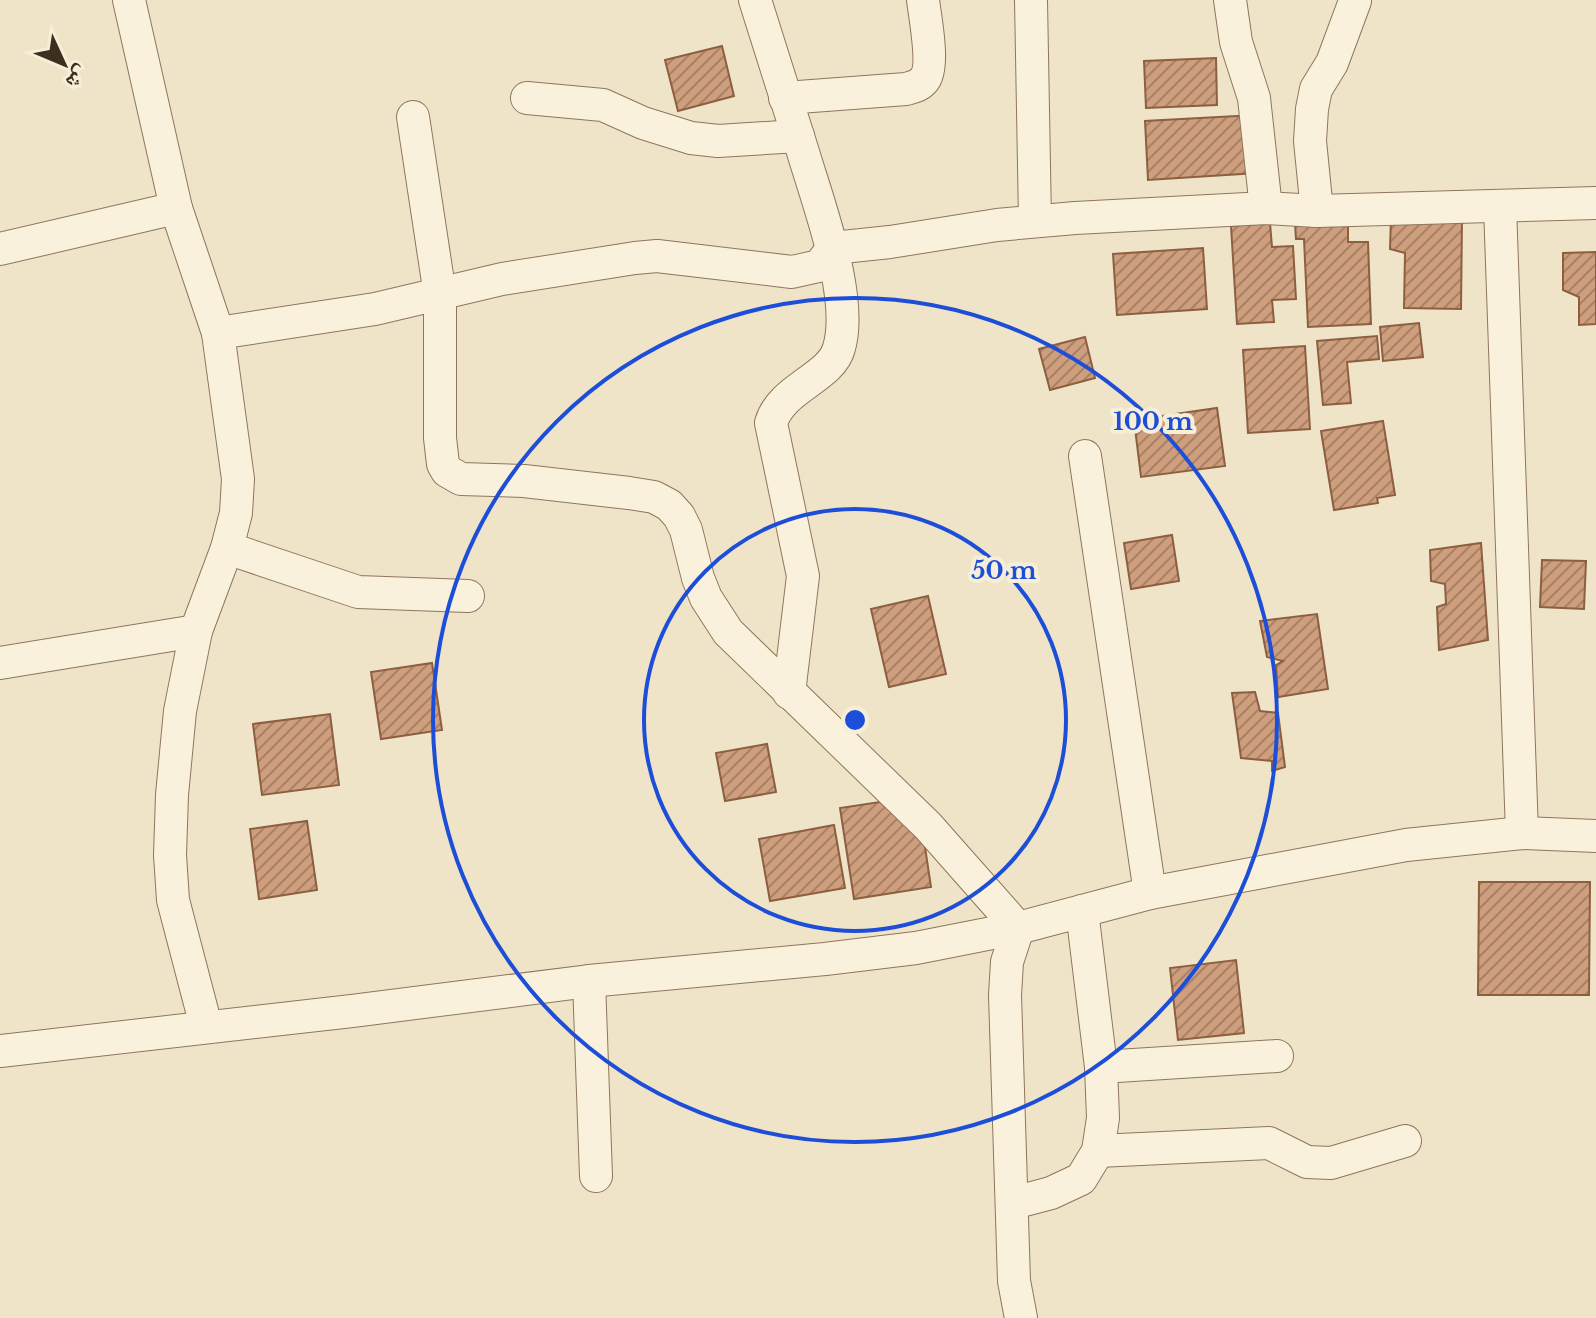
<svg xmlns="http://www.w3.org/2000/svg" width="1596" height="1318" font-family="'Libre Baskerville','Noto Naskh Arabic',serif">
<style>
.building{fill:url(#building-hatch);stroke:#8d5f41;stroke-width:2}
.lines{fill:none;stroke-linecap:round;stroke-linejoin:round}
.minor-casing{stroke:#8d765c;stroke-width:34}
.minor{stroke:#faf1dc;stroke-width:32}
.ring{fill:none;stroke:#1d4ed8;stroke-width:4}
.centre{fill:#1d4ed8;stroke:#f7eed8;stroke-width:4}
.ring-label{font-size:24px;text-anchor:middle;font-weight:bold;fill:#1d4ed8;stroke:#f7eed8;stroke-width:8;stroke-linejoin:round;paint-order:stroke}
</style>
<defs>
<pattern id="building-hatch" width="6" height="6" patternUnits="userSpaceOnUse" patternTransform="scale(2)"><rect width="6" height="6" fill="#cf9f7d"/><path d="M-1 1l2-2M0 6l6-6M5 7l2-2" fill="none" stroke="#a98266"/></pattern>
</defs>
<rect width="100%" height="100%" fill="#f0e4c8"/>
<!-- building -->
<g class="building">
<path d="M722,46l12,50 -56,15 -13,-51z"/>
<path d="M1216,58l1,47 -71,3 -2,-47z"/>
<path d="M1255,115l2,58 -109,7 -3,-59z"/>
<path d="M1391,217l71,1 -1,91 -57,-1 1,-55 -15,-4z"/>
<path d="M1348,222v20h20l3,82 -63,3 -4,-88h-8l-1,-15z"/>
<path d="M1270,223l2,24 21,-1 3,53 -24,1 2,22 -37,2 -6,-98z"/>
<path d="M1203,248l4,61 -90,6 -4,-61z"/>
<path d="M1596,252v72l-17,1v-28l-16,-7v-37z"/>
<path d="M1419,323l4,34 -40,4 -3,-34z"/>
<path d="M1377,336l2,23 -32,3 4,41 -28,2 -6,-64z"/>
<path d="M1085,337l10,41 -45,12 -11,-41z"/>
<path d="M1305,346l5,83 -62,4 -5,-83z"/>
<path d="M1217,408l8,58 -84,11 -7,-57z"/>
<path d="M1383,421l12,74 -18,3 1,5 -44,7 -13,-79z"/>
<path d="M1172,535l7,46 -48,8 -7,-46z"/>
<path d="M1481,543l7,97 -49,10 -2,-43 9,-3 -1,-20 -14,-3 -1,-31z"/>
<path d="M1542,560l44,1 -2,48 -44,-2z"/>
<path d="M928,596l18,78 -57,13 -18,-78z"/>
<path d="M1317,614l11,75 -50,8 -2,-32 7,-4 -16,-4 -7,-36z"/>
<path d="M432,663l10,67 -61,9 -10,-67z"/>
<path d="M1255,692l5,19 18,2 7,54 -13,4v-10l-31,-3 -9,-65z"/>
<path d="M330,714l9,71 -77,10 -9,-71z"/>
<path d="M767,744l9,48 -51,9 -9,-48z"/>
<path d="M893,800l29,27 9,60 -77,12 -14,-91z"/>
<path d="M307,821l10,69 -58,9 -9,-70z"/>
<path d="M834,825l11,63 -75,13 -11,-62z"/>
<path d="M1479,882h111l-1,113h-111z"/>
<path d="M1236,960l8,73 -66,7 -8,-72z"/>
</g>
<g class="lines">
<!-- minor casing -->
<g class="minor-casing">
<g id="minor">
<path d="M129,0l47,208 42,125 20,146 -2,34 -9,35 -31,83 -16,80 -8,84 -2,60 3,45 33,126"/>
<path d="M755,0c16,51 32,101 48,152 15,51 51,145 36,196 -8,30 -58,40 -68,75l32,153 -14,117"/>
<path d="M1031,0l4,221"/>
<path d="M1230,0l6,42 18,56 12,110"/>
<path d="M527,98l76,7 40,18 48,15 27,3 80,-5"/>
<path d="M785,98l121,-9c7,-2 13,-3 18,-9 11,-13 1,-63 -1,-80"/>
<path d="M413,117l27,178v143l3,26 4,7 14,8 63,2 105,12 25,4 15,8 10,11 7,14 12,48 8,20 22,34 200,194 90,102"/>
<path d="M1500,206l22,627"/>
<path d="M1317,211l-7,-70 2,-32 4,-20 16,-26 23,-62"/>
<path d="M0,249l176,-41"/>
<path d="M218,333l157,-24 127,-30 133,-21 22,-2 135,16 27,-6 14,-18 57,-6 107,-17 78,-7 191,-10 51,3 279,-8"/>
<path d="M1085,456l65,437"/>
<path d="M227,548l131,44 110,4"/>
<path d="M0,663l196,-32"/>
<path d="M1018,928l-11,34 -2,33 9,286 7,37"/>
<path d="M589,981l7,195"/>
<path d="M0,1051l352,-40 237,-30 236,-22 91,-11 102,-20 132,-35 256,-48 116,-12 74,3"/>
<path d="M1101,1067l176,-11"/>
<path d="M1098,1151l171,-8 38,19 24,1 74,-22"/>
<path d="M1013,1203l38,-10 30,-14 17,-28 5,-33 -2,-51 -19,-156"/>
</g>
</g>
<!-- minor -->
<use href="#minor" class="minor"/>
</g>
<!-- distance rings -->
<g class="ring">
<circle cx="855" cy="720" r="211"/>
<circle cx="855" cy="720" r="422"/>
</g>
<circle cx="855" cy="720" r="12" class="centre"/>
<g class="ring-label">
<text x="1153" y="430">100 m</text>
<text x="1004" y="579">50 m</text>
</g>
<!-- north arrow -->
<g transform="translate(64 64) rotate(134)" stroke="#f7eed8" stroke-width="6" paint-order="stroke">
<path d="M0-6L14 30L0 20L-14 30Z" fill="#3d2e20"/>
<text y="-12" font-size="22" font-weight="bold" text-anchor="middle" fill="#3d2e20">ش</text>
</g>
</svg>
